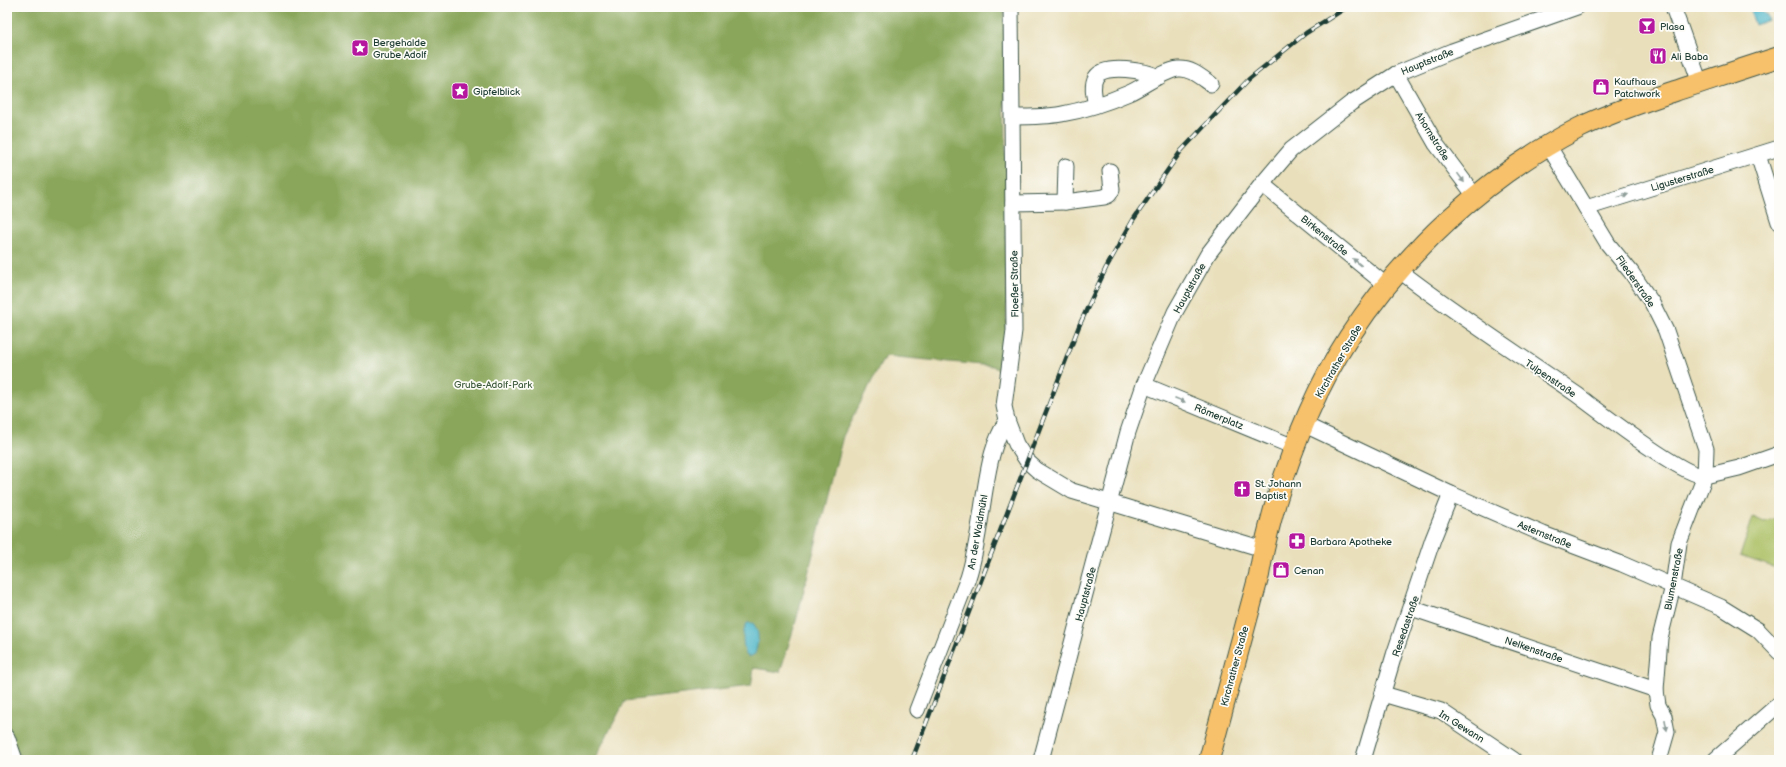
<svg xmlns="http://www.w3.org/2000/svg" width="1786" height="767" font-family="'Balsamiq Sans',sans-serif">
<style>
.green{fill:#acc065;stroke:#667e4c}
.forest{fill:#89a65a;stroke:#547247}
.water{fill:#49b4c6;stroke:#34787d}
.lines{fill:none;stroke-linecap:round;stroke-linejoin:round}
.minor-casing{stroke:#3d5548;stroke-width:17}
.major-casing{stroke:#3d5548;stroke-width:22}
.minor{stroke:#fff;stroke-width:15}
.major{stroke:#f7c06b;stroke-width:20}
.rail-casing{stroke:#1f3d34;stroke-width:4.5}
.rail{stroke:#fdfcf7;stroke-width:3;stroke-dasharray:9;stroke-linecap:butt}
.oneway{fill:#8f9e9a}
.labels{text-anchor:middle;stroke-width:3.5;stroke-linejoin:round;paint-order:stroke}
.poi-label{font-size:10px;fill:#1f3d34;stroke:#fdfcf7;text-anchor:start}
.street-label{font-size:10px;fill:#1f3d34;stroke:#fdfcf7}
.park-label{font-size:10px;fill:#425e40;stroke:#fdfcf7}
</style>
<rect width="100%" height="100%" fill="#fdfcf7"/>
<filter id="ink" filterUnits="userSpaceOnUse"><feTurbulence type="fractalNoise" baseFrequency=".025" numOctaves="2"/><feDisplacementMap in="SourceGraphic" scale="8" xChannelSelector="R" yChannelSelector="G"/><feConvolveMatrix kernelMatrix="1 2 1 2 8 2 1 2 1" color-interpolation-filters="sRGB"/></filter>
<filter id="wash" filterUnits="userSpaceOnUse"><feTurbulence type="fractalNoise" baseFrequency=".012" numOctaves="4" result="noise"/><feDisplacementMap in="SourceGraphic" scale="16" xChannelSelector="R" yChannelSelector="G"/><feGaussianBlur stdDeviation="0.9" result="paint"/><feColorMatrix in="noise" values="0 0 0 0 0 0 0 0 0 0 0 0 0 0 0 0 0 1.4 0 .05"/><feComposite in="paint" operator="in"/></filter>
<g filter="url(#wash)">
<rect width="100%" height="100%" fill="#e9dfbb"/>
<!-- green -->
<path class="green" d="M1753,517l11,5 15,-5v52l-39,-13z"/>
<!-- forest -->
<path class="forest" d="M7,7h997c2,83 2,166 2,249 0,32 4,86 -8,114l-5,-4 -108,-10 -42,80 -47,185 -16,51 -26,-4 -3,18 -126,15 -31,59h-574l-13,-32z"/>
<!-- water -->
<g class="water">
<path d="M1756,9c6,2 10,4 13,11l-14,5 -5,-15z"/>
<path d="M747,623h6c8,10 5,20 2,31l-6,3 -3,-2c-3,-10 -5,-21 1,-32z"/>
</g>
</g>
<g filter="url(#ink)">
<g class="lines">
<!-- minor casing -->
<g class="minor-casing">
<g id="minor">
<path d="M1011,7l3,324 -10,75 3,14 9,24 11,17 10,9 35,21 191,58"/>
<path d="M1673,7l27,76"/>
<path d="M1396,74l40,70 39,52"/>
<path d="M1096,105c-2,-9 -5,-20 0,-28 9,-14 50,-6 63,0"/>
<path d="M1013,117c16,0 33,0 49,-3 23,-4 46,-12 67,-21 14,-6 35,-23 50,-24 12,-1 22,8 32,15"/>
<path d="M1758,155l21,67"/>
<path d="M1262,184l125,102"/>
<path d="M1065,202l1,-36"/>
<path d="M1013,203l52,-1 39,-5 5,-2 3,-5 -2,-19"/>
<path d="M1586,208l193,-60"/>
<path d="M1400,271c57,44 117,82 176,123 22,16 107,83 129,82l1,-27 -40,-118 -14,-28 -21,-31 -23,-28 -60,-99"/>
<path d="M1144,385l150,62"/>
<path d="M1303,424l148,70 92,40 79,30 99,43 37,23 21,22"/>
<path d="M1411,608l245,82"/>
<path d="M1383,694l58,17 73,49"/>
<path d="M917,710l51,-132c9,-28 12,-58 17,-88 4,-25 8,-48 22,-70"/>
<path d="M7,737l8,23"/>
<path d="M1041,760l87,-328 16,-47 31,-73 33,-58 54,-70 29,-34 60,-47 45,-29 56,-23 125,-44"/>
<path d="M1363,760l31,-105 39,-116 18,-45"/>
<path d="M1659,760l8,-28 -3,-16 -6,-11 -2,-15 4,-52 13,-52 6,-43 26,-67 34,-8 40,-14"/>
<path d="M1715,760l64,-56"/>
</g>
</g>
<!-- major casing -->
<g class="major-casing">
<path id="major" d="M1209,760l50,-185c4,-25 10,-48 17,-73 17,-57 40,-114 73,-165 57,-87 137,-161 230,-209 30,-15 64,-26 96,-37 34,-11 69,-23 104,-34"/>
</g>
<!-- minor -->
<use href="#minor" class="minor"/>
<!-- major -->
<use href="#major" class="major"/>
<!-- rail casing -->
<g class="rail-casing">
<path id="rail" d="M912,760l167,-434 27,-58 27,-48 48,-69 68,-72 57,-46 41,-26"/>
</g>
<!-- rail -->
<use href="#rail" class="rail"/>
</g>
<!-- one-way arrows -->
<defs><path id="oneway-solid" d="M-6-.8H1V-3.2L6.5 0L1 3.2V.8H-6Z"/></defs>
<g class="oneway">
<use href="#oneway-solid" transform="translate(1461 178) rotate(54)"/>
<use href="#oneway-solid" transform="translate(1623 196) rotate(-17)"/>
<use href="#oneway-solid" transform="translate(1357 262) rotate(-141)"/>
<use href="#oneway-solid" transform="translate(1180 400) rotate(22)"/>
<use href="#oneway-solid" transform="translate(1666 725) rotate(79)"/>
</g>
</g>
<!-- icons -->
<defs>
<g id="bar-square" transform="scale(0.9)"><rect x="-9" y="-9" width="18" height="18" rx="4" fill="#b5179e" stroke="#fdfcf7"/><path d="M-6-5H6L.8 .8V4.5H3.5V6h-7V4.5H-.8V.8Z" fill="#fff"/></g>
<g id="sight-square" transform="scale(0.9)"><rect x="-9" y="-9" width="18" height="18" rx="4" fill="#b5179e" stroke="#fdfcf7"/><path d="M0-6L1.8-2.2L6-1.7L2.9 1.2L3.7 5.4L0 3.3L-3.7 5.4L-2.9 1.2L-6-1.7L-1.8-2.2Z" fill="#fff"/></g>
<g id="restaurant-square" transform="scale(0.9)"><rect x="-9" y="-9" width="18" height="18" rx="4" fill="#b5179e" stroke="#fdfcf7"/><path d="M-5-6h1v4h1v-4h1v4h1v-4h1v5L-1.5 .5V6h-2V.5L-5-1ZM5-6V6H3V1.5H1.5Q1.5-4 5-6Z" fill="#fff"/></g>
<g id="shop-square" transform="scale(0.9)"><rect x="-9" y="-9" width="18" height="18" rx="4" fill="#b5179e" stroke="#fdfcf7"/><path d="M-5-2.5h2.3a2.7 3.5 0 0 1 5.4 0H5L5.5 6h-11ZM-1.5-2.5h3a1.5 2.3 0 0 0-3 0Z" fill="#fff"/></g>
<g id="church-square" transform="scale(0.9)"><rect x="-9" y="-9" width="18" height="18" rx="4" fill="#b5179e" stroke="#fdfcf7"/><path d="M-1.2-6h2.4v3.5h3.3v2.4h-3.3V6h-2.4V-.1h-3.3v-2.4h3.3Z" fill="#fff"/></g>
<g id="pharmacy-square" transform="scale(0.9)"><rect x="-9" y="-9" width="18" height="18" rx="4" fill="#b5179e" stroke="#fdfcf7"/><path d="M-2-6h4v4h4v4h-4v4h-4v-4h-4v-4h4Z" fill="#fff"/></g>
</defs>
<g fill-rule="evenodd">
<use href="#bar-square" x="1647" y="26"/>
<use href="#sight-square" x="360" y="48"/>
<use href="#restaurant-square" x="1658" y="56"/>
<use href="#shop-square" x="1601" y="87"/>
<use href="#sight-square" x="460" y="91"/>
<use href="#church-square" x="1242" y="489"/>
<use href="#pharmacy-square" x="1297" y="541"/>
<use href="#shop-square" x="1281" y="570"/>
</g>
<g class="labels">
<!-- poi labels -->
<g class="poi-label">
<text x="1660" y="30">Plasa</text>
<text x="373" y="46">Bergehalde<tspan x="373" dy="12">Grube Adolf</tspan></text>
<text x="1671" y="60">Ali Baba</text>
<text x="1614" y="85">Kaufhaus<tspan x="1614" dy="12">Patchwork</tspan></text>
<text x="473" y="95">Gipfelblick</text>
<text x="1255" y="487">St. Johann<tspan x="1255" dy="12">Baptist</tspan></text>
<text x="1310" y="545">Barbara Apotheke</text>
<text x="1294" y="574">Cenan</text>
</g>
<!-- street labels -->
<g class="street-label">
<text transform="translate(1427 61) rotate(-22)" y="4">Hauptstraße</text>
<text transform="translate(1433 136) rotate(58)" y="4">Ahornstraße</text>
<text transform="translate(1682 178) rotate(-17)" y="4">Ligusterstraße</text>
<text transform="translate(1325 235) rotate(39)" y="4">Birkenstraße</text>
<text transform="translate(1636 281) rotate(55)" y="4">Fliederstraße</text>
<text transform="translate(1014 284) rotate(-91)" y="4">Floeßer Straße</text>
<text transform="translate(1189 288) rotate(-61)" y="4">Hauptstraße</text>
<text transform="translate(1338 361) rotate(-60)" y="4">Kirchrather Straße</text>
<text transform="translate(1551 378) rotate(34)" y="4">Tulpenstraße</text>
<text transform="translate(1219 416) rotate(22)" y="4">Römerplatz</text>
<text transform="translate(977 532) rotate(-80)" y="4">An der Waidmühl</text>
<text transform="translate(1545 534) rotate(22)" y="4">Asternstraße</text>
<text transform="translate(1673 579) rotate(-79)" y="4">Blumenstraße</text>
<text transform="translate(1085 594) rotate(-75)" y="4">Hauptstraße</text>
<text transform="translate(1405 626) rotate(-71)" y="4">Resedastraße</text>
<text transform="translate(1534 649) rotate(19)" y="4">Nelkenstraße</text>
<text transform="translate(1234 666) rotate(-75)" y="4">Kirchrather Straße</text>
<text transform="translate(1462 726) rotate(32)" y="4">Im Gewann</text>
</g>
<!-- park labels -->
<g class="park-label">
<text x="493" y="388">Grube-Adolf-Park</text>
</g>
</g>
<!-- margin -->
<rect width="1786" height="767" fill="none" stroke="#fdfcf7" stroke-width="24"/>
</svg>
